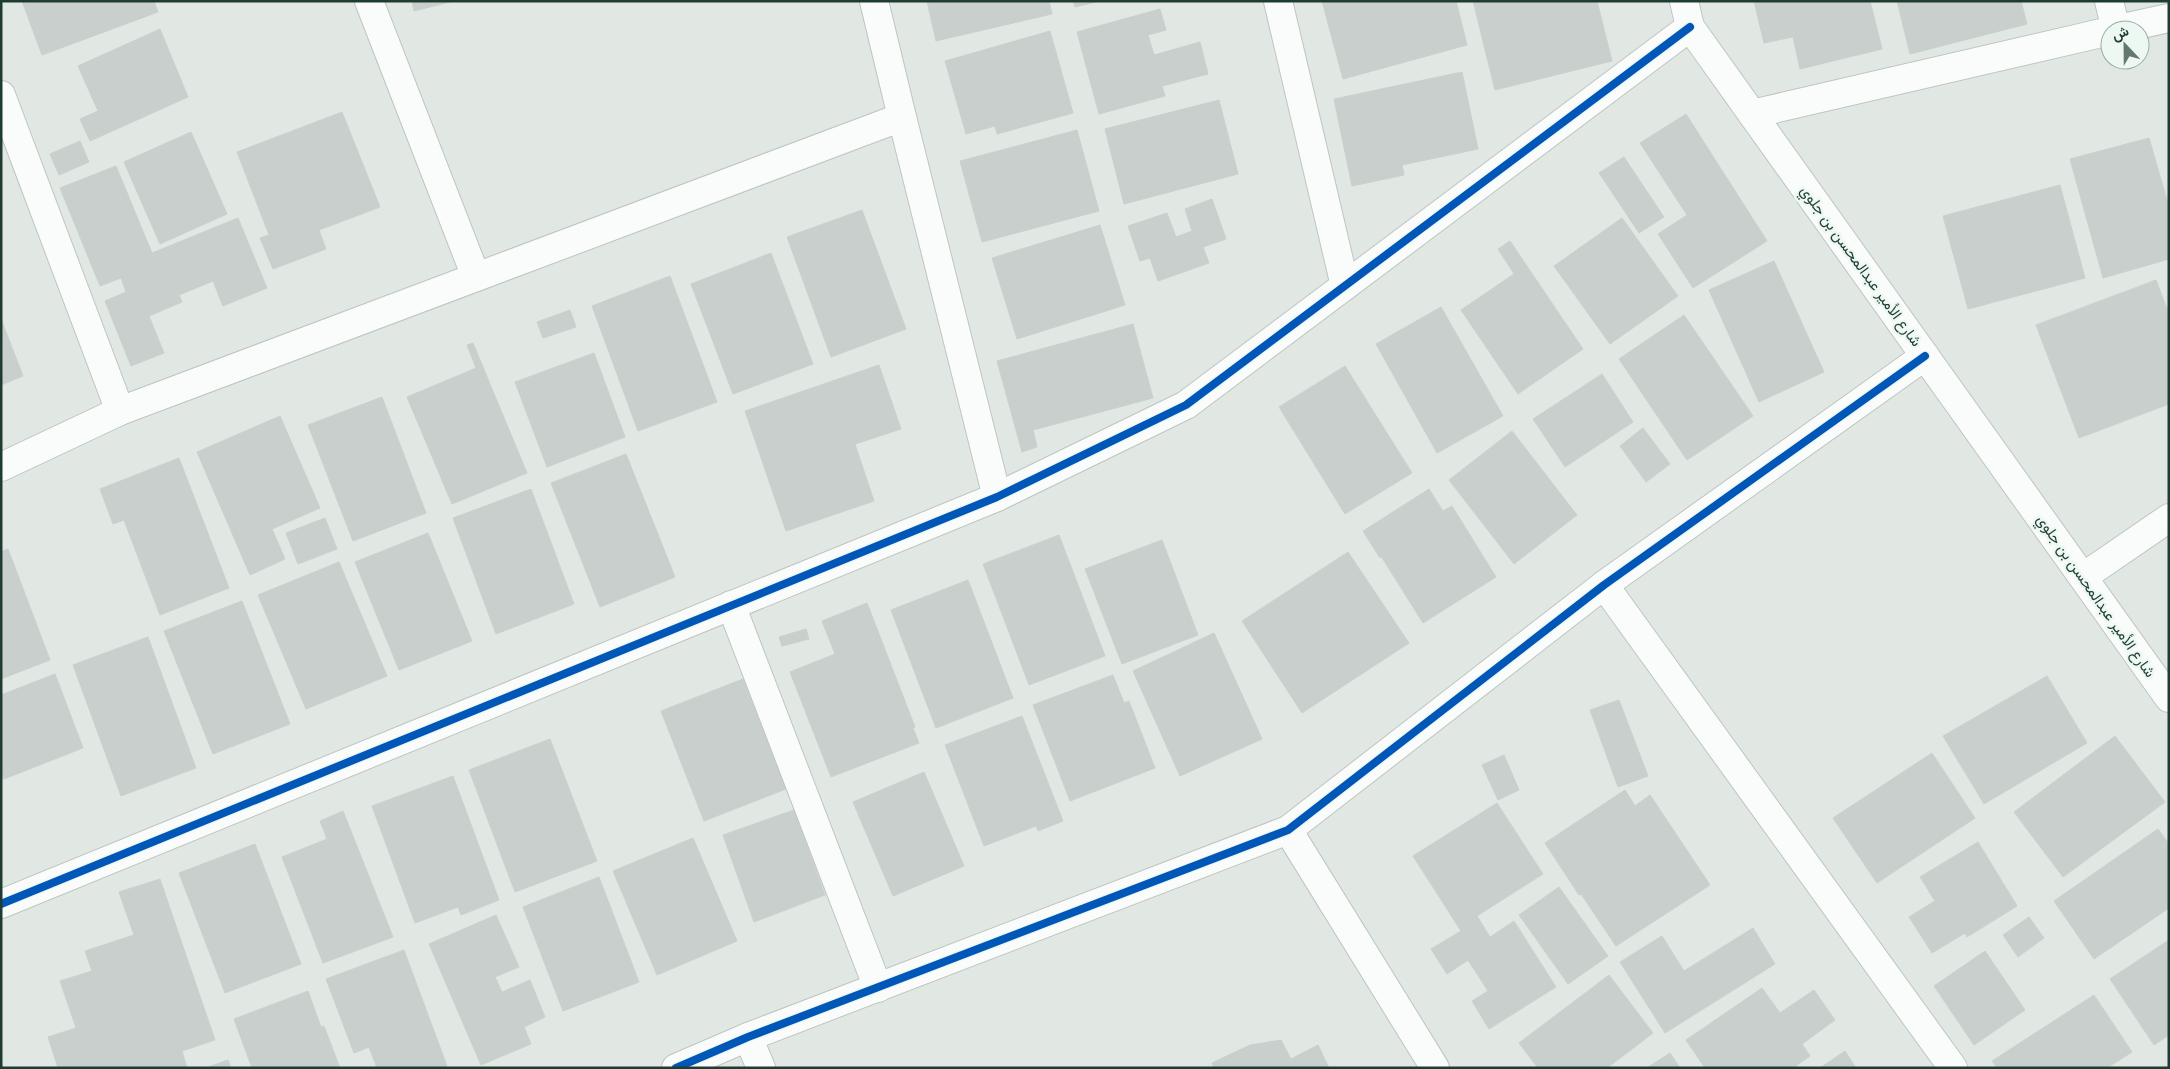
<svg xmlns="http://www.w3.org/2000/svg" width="2170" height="1069" font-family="'IBM Plex Sans',Vazirmatn,sans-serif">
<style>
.building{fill:#c8cfcc;stroke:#cad1cd}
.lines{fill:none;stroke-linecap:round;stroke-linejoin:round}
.minor-casing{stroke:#bec5c1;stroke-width:30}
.minor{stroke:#fafcfb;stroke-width:28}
.cycleway-casing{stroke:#eef8f2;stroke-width:11}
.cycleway{stroke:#0057b8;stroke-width:8}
.labels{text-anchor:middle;stroke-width:5;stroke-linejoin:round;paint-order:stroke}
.street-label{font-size:15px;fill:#1e3c32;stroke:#eef8f2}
</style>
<rect width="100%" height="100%" fill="#e1e8e4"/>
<!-- building -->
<g class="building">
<path d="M22,1h132l4,11 -116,43z"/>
<path d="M412,1h42l-40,10z"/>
<path d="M927,1h122l3,13 -116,27z"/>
<path d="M1073,1h27l-25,6z"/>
<path d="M1322,1h134l11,44 -124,34z"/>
<path d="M1473,1h124l15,60 -117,29z"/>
<path d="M1754,1h116l12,48 -82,20 -7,-32 -29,6z"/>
<path d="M1897,1h124l6,23 -117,30z"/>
<path d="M1160,9l6,21 -18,5 6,20 46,-13 8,32 -46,12 3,10 -66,18 -22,-82z"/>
<path d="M160,29l28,68 -98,44 -10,-22 18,-8 -20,-45z"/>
<path d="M1050,31l23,82 -76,21 -2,-8 -29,8 -21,-73z"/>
<path d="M1462,72l16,77 -76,16 2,10 -52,11 -18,-87z"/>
<path d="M1219,100l19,74 -114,30 -19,-75z"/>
<path d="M342,112l38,95 -61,23 7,19 -53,20 -13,-31 9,-3 -32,-83z"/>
<path d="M1686,114l81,127 -74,47 -35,-54 29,-19 -47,-72z"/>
<path d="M1077,130l22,81 -117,31 -22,-81z"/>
<path d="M191,132l36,82 -67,30 -36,-82z"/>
<path d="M2149,138l20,69v52l-66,19 -33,-119z"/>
<path d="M80,141l9,21 -30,13 -9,-21z"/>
<path d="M1624,157l40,60 -25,16 -40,-60z"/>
<path d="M116,166l36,87 86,-35 29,70 -44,18 -10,-25 -34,14 3,7 -33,14 15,37 -33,13 -26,-65 21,-9 -5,-14 -21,8 -40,-98z"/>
<path d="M2060,185l25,93 -117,31 -25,-93z"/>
<path d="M1212,199l14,40 -23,8 6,16 -51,18 -8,-23 -10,3 -12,-35 39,-13 9,24 16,-6 -7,-22z"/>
<path d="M862,210l44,119 -75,28 -44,-120z"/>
<path d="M1622,218l56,78 -68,48 -56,-78z"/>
<path d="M1100,225l25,80 -108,34 -25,-81z"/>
<path d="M1510,241l73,108 -65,45 -57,-84 53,-36 -16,-25z"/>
<path d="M771,253l42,111 -80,30 -42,-110z"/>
<path d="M1774,261l50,111 -65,30 -50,-112z"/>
<path d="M670,276l47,126 -79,29 -46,-125z"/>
<path d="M2156,280l13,34v90l-90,34 -43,-113z"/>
<path d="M1441,307l62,109 -66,37 -61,-109z"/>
<path d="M570,310l6,17 -33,11 -6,-16z"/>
<path d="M1684,315l69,101 -66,44 -68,-101z"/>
<path d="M1,319l22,57 -22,9z"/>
<path d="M1133,324l20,74 -120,32 4,17 -15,5 -25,-91z"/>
<path d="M473,343l54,130 -75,31 -45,-107 69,-29 -9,-23z"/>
<path d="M594,353l31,84 -78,30 -32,-85z"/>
<path d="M879,365l22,64 -46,15 19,57 -88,30 -41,-120z"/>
<path d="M1345,366l67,107 -67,41 -66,-107z"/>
<path d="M1602,374l31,48 -68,45 -32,-48z"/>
<path d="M382,397l44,116 -73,28 -45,-116z"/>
<path d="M280,416l40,92 -48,21 13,30 -35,16 -53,-123z"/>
<path d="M1643,428l27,36 -24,18 -26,-36z"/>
<path d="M1512,431l65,84 -63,49 -65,-84z"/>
<path d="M626,454l49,123 -75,30 -49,-124z"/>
<path d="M179,458l50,130 -69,27 -36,-95 -11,4 -13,-35z"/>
<path d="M531,489l43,115 -78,30 -43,-116z"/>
<path d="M1429,489l14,22 9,-5 44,71 -73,46 -42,-67 -1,2 -17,-27z"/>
<path d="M325,518l12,31 -39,15 -12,-31z"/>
<path d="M428,533l44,108 -73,29 -44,-108z"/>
<path d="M1059,535l46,121 -76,29 -46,-121z"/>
<path d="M1162,540l36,95 -76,29 -37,-95z"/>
<path d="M8,549l42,111 -49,19v-127z"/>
<path d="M1348,552l61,91 -107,70 -60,-92z"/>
<path d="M339,562l48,114 -81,33 -48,-114z"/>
<path d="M968,580l45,118 -77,30 -45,-118z"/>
<path d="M242,601l48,123 -77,30 -49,-123z"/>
<path d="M867,603l48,124 -2,1 6,15 -88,34 -41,-105 45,-18 -13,-33z"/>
<path d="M806,629l3,10 -27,7 -3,-9z"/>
<path d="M1214,633l48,106 -82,37 -47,-105z"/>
<path d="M148,637l48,131 -75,28 -48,-131z"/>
<path d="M55,674l28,74 -79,31 -3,-6v-78z"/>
<path d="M1113,675l11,28 5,-2 26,67 -85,33 -37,-96z"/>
<path d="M2047,676l40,67 -103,61 -41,-68z"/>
<path d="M743,679l43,110 -82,32 -43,-110z"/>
<path d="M1619,700l29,76 -30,11 -28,-77z"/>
<path d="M1022,716l41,105 -25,10 -2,-5 -52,20 -39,-101z"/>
<path d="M2115,736l50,66 -102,75 -49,-65z"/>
<path d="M550,739l47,122 -82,31 -46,-122z"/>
<path d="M1932,753l43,65 -98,65 -44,-65z"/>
<path d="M1504,755l15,35 -21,10 -16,-35z"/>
<path d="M924,772l40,94 -71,30 -40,-94z"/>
<path d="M453,776l46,124 -38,15 -3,-8 -43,16 -43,-117z"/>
<path d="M1625,790l10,16 15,-11 60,90 -94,61 -35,-52 -2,1 -34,-52z"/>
<path d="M1497,803l46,71 -66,42 13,21 24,-16 42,66 -67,42 -17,-28 16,-10 -20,-31 -21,14 -16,-25 30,-18 -48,-75z"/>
<path d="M794,810l31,85 -71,27 -31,-87z"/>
<path d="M343,811l50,126 -70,26 -41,-106 45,-18 -7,-18z"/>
<path d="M2158,829l11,15v64l-75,51 -40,-58z"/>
<path d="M693,838l44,103 -80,34 -44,-104z"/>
<path d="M1978,842l39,64 -50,31 -2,-4 -33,20 -23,-36 26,-16 -15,-24z"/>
<path d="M255,844l46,120 -76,29 -46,-120z"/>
<path d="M599,877l40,105 -76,29 -40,-104z"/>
<path d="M160,879l55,161 -33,11 5,17h-129l-10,-31 28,-9 -16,-47 32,-10 -7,-20 49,-16 -15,-43z"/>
<path d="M1559,887l49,69 -40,28 -49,-69z"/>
<path d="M496,915l23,52 -24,10 7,15 28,-12 15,37 -21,10 7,17 -50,21 -52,-121z"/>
<path d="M2029,917l15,21 -26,19 -15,-22z"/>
<path d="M1753,928l22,36 -110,69 -45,-71 42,-26 22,35z"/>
<path d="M2169,940v95l-15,10 -44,-66z"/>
<path d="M404,950l43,116 -5,2h-65l-8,-21 -15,6 -28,-74z"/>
<path d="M1985,951l40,59 -51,35 -40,-59z"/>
<path d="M1609,975l44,58 -46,35h-69l-19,-25z"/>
<path d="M1762,988l18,25 34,-23 21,30 -33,24 8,12 -17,12h-88l-19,-28z"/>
<path d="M308,991l13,36 3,-1 16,42h-88l-18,-49z"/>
<path d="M2094,995l38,57 -25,16h-110l-5,-7z"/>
<path d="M1281,1040l10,19 27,-14 11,23h-115l-2,-5 38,-18z"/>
<path d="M1845,1051l11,17h-36z"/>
<path d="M1670,1053l10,15h-33z"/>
<path d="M228,1060l3,8h-25z"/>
</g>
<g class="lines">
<!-- minor casing -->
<g class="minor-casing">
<g id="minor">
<path d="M369,1l107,276"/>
<path d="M874,1l28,116"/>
<path d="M1278,1l67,285"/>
<path d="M1684,1l6,26 479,671"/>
<path d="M2109,1l7,29"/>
<path d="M2114,30l55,-12"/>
<path d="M1,95l119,316"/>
<path d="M1752,114l358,-83"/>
<path d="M1,467l119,-56 782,-294 95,380"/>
<path d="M2083,577l86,-59"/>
<path d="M1604,585l349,483"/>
<path d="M731,605l147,383"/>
<path d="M1288,830l147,238"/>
<path d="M1,904l996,-407 189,-92 504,-378"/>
<path d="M748,1037l13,31"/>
<path d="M676,1068l72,-31 540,-207 316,-245 321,-229"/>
</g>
</g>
<!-- minor -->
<use href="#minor" class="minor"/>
<!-- cycleway casing -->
<g class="cycleway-casing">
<g id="cycleway">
<path d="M1,904l996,-407 189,-92 504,-378"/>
<path d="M676,1068l72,-31 540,-207 316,-245 321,-229"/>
</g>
</g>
<!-- cycleway -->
<use href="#cycleway" class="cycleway"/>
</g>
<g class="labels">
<!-- street labels -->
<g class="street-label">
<text transform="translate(1861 266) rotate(54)" y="5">شارع الأمير عبدالمحسن بن جلوي</text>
<text transform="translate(2096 596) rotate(55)" y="5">شارع الأمير عبدالمحسن بن جلوي</text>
</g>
</g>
<!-- border -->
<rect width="2170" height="1069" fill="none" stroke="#1e3c32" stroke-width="5"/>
<!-- north arrow -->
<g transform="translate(2125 45) rotate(338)"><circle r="24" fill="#eef8f2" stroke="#9bada5"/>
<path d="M0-4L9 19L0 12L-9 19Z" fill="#627870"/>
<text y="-8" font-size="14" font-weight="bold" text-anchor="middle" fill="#1e3c32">ش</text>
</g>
</svg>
